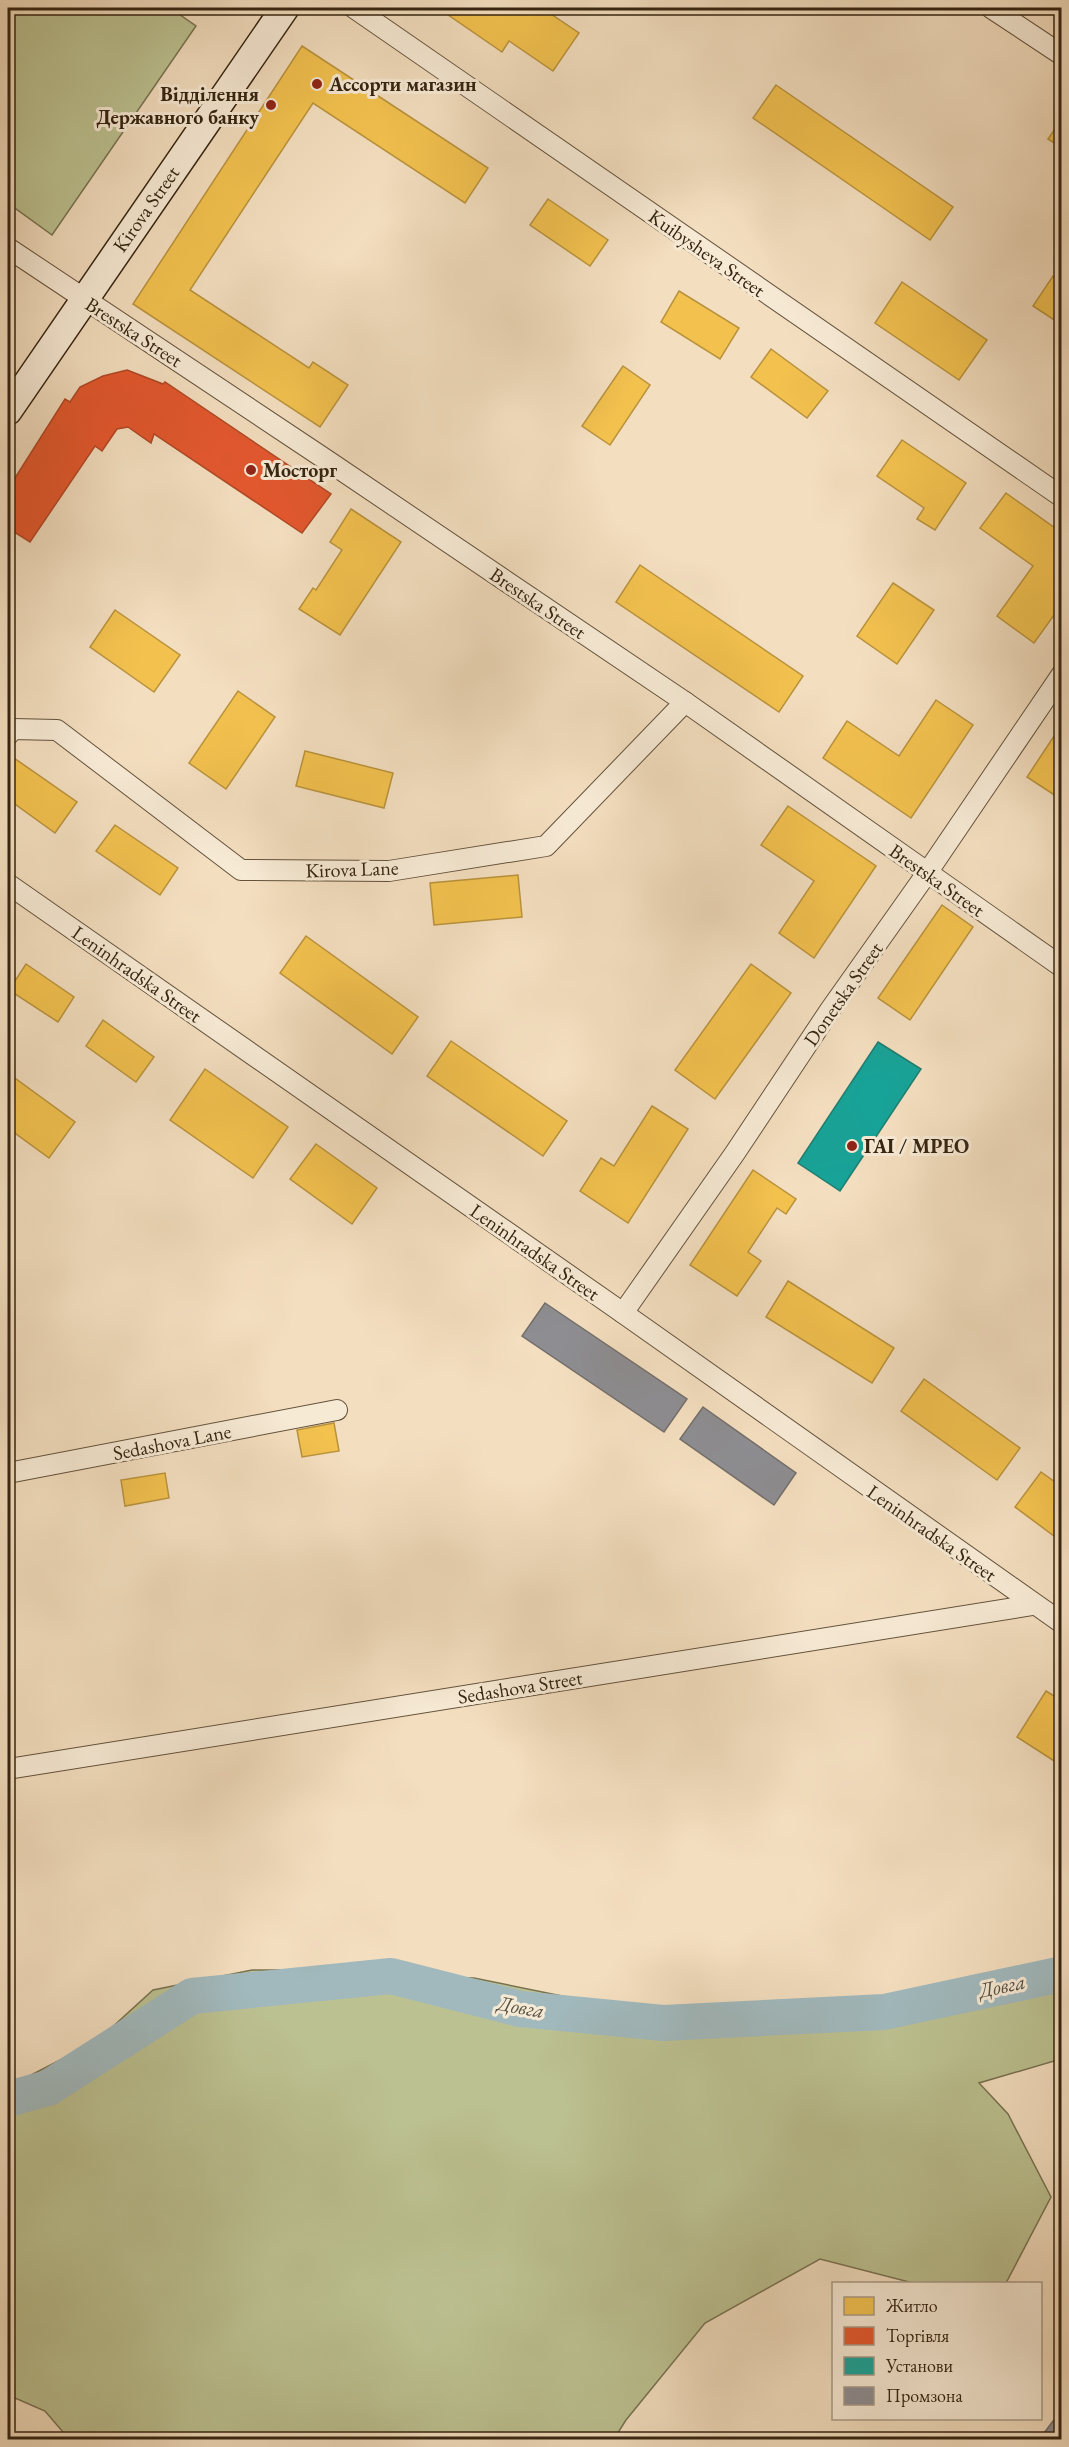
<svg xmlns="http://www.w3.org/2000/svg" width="1069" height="2447" font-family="'EB Garamond',serif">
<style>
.green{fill:#bcc191;stroke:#787251;stroke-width:1.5}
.homes{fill:#f2c14e;stroke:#b9923c;stroke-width:1.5}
.shops{fill:#e4572e;stroke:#b04825;stroke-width:1.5}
.public{fill:#17a398;stroke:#207d70;stroke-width:1.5}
.industry{fill:#8d8d92;stroke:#736e6b;stroke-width:1.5}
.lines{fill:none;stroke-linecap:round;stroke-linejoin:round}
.river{stroke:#a1b9bd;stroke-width:36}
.minor-casing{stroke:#64523c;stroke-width:22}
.secondary-casing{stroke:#352411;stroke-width:30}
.minor{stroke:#f7ead5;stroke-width:20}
.secondary{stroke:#f7ead5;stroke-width:27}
.poi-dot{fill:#8f2418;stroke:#f7ead5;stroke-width:2}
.labels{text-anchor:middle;stroke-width:6;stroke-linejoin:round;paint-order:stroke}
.poi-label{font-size:20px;font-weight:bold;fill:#352411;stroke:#f7ead5;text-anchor:start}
.street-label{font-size:20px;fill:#352411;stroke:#f7ead5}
.water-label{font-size:21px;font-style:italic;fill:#555145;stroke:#f7ead5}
</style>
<rect width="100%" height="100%" fill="#f3debf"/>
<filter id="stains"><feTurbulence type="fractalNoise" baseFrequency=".00333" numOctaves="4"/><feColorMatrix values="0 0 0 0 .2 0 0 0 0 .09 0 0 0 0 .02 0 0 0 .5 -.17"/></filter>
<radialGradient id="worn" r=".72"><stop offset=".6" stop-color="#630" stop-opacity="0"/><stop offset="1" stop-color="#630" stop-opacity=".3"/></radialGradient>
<!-- green -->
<g class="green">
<path d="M8,8h162l26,18 -144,209 -44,-32z"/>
<path d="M252,1970h58l81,6 83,2 93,19 96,26 142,-22 76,-1 115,-24 65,-2v85l-82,24 29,31 43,83 -45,86h-93l-93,-24 -115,64 -79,97 -12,19h-545l-24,-28 -37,-16v-308l89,-46 56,-51z"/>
</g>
<!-- homes -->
<g class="homes">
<path d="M438,8h72l10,7 5,-7h17l37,25 -26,38 -44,-30 -7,11z"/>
<path d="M302,46l186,122 -23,35 -152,-100 -123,187 119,78 4,-6 35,23 -28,42 -187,-123z"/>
<path d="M776,85l177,122 -23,33 -177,-122z"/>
<path d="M1062,119v29l-14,-9z"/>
<path d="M548,199l60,41 -18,26 -60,-41z"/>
<path d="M1053,276l9,6v43l-29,-19z"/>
<path d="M902,282l85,58 -28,40 -84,-57z"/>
<path d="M679,291l60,37 -19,31 -59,-37z"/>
<path d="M771,349l57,42 -21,27 -56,-41z"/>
<path d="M623,366l27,19 -40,60 -28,-19z"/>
<path d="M902,440l64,43 -31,47 -18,-11 7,-11 -47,-32z"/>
<path d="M1006,493l56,40v71l-28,39 -37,-27 36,-50 -53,-38z"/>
<path d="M351,509l50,33 -61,93 -41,-26 14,-21 3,2 26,-40 -12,-8z"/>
<path d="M640,565l163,111 -24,36 -163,-110z"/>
<path d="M893,583l41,27 -37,54 -40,-28z"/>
<path d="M115,610l65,45 -26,37 -64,-45z"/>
<path d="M238,691l37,26 -49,72 -37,-26z"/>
<path d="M936,700l37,25 -62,93 -88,-60 24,-37 52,35z"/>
<path d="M1062,724v76l-35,-23z"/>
<path d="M305,751l88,22 -9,35 -88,-22z"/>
<path d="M14,758l63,44 -22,31 -47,-34v-32z"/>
<path d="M788,806l88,60 -62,92 -35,-25 35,-52 -53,-36z"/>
<path d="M115,825l63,43 -18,27 -64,-44z"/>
<path d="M518,875l4,42 -88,8 -4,-42z"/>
<path d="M942,905l31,22 -63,93 -32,-22z"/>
<path d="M306,936l112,81 -26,37 -112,-81z"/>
<path d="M26,964l48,33 -16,25 -49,-32z"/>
<path d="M751,964l40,29 -76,106 -40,-29z"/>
<path d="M103,1020l51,37 -18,25 -50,-36z"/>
<path d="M451,1041l116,80 -24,35 -116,-80z"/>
<path d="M205,1069l83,58 -35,51 -83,-58z"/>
<path d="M8,1073l67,49 -26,36 -41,-30z"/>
<path d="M652,1106l36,23 -60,94 -48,-32 21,-33 13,8z"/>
<path d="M316,1144l61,44 -25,36 -62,-45z"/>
<path d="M753,1170l43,29 -10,15 -9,-6 -29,44 13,9 -24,35 -47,-31z"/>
<path d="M788,1281l106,67 -22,35 -106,-66z"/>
<path d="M924,1379l96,69 -23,32 -96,-69z"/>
<path d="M334,1423l5,28 -37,6 -5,-27z"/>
<path d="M1041,1472l21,15v55l-47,-35z"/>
<path d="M165,1473l4,25 -44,8 -4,-26z"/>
<path d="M1046,1691l16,10v65l-45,-29z"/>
</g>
<!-- shops -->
<path class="shops" d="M127,370l36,14 2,-2 166,112 -29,39 -148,-99 -3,9 -23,-16 -11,2 -15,22 -7,-5 -65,96 -22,-14v-39l57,-90 5,3 10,-15 23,-11z"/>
<!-- public -->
<path class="public" d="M878,1042l43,27 -81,122 -42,-28z"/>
<!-- industry -->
<g class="industry">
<path d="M545,1303l142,96 -23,33 -142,-96z"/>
<path d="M703,1407l93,66 -22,32 -94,-66z"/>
<path d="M1062,2409v31h-18l-3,-3z"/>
</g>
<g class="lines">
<!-- river -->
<path class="river" d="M8,2099l40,-11 144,-92 199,-20 129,33 143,14 221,-11 178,-38"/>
<!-- minor casing -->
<g class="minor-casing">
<g id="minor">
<path d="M354,8l708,489"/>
<path d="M991,8l71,47"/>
<path d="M8,248l317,211 360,243 377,265"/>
<path d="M8,735l5,-6 44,1 184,140 148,1 157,-25 139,-144"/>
<path d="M8,884l615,429 439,310"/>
<path d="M623,1313l112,-160 95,-143 97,-137 135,-199"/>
<path d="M8,1473l329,-63"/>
<path d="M8,1769l1025,-164"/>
</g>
</g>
<!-- secondary casing -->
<g class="secondary-casing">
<path id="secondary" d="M8,411l277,-403"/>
</g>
<!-- minor -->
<use href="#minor" class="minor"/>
<!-- secondary -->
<use href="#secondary" class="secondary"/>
</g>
<!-- markers -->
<g class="poi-dot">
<circle cx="317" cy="84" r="6"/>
<circle cx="271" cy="105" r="6"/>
<circle cx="251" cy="470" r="6"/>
<circle cx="852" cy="1146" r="6"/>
</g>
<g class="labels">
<!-- poi labels -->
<g class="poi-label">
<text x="329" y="91">Ассорти магазин</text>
<text x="259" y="101" text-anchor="end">Відділення<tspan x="259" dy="23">Державного банку</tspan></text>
<text x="263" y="477">Мосторг</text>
<text x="864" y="1153">ГАІ / МРЕО</text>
</g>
<!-- street labels -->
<g class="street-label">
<text transform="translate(146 209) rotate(-55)" y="7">Kirova Street</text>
<text transform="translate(707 253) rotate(35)" y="7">Kuibysheva Street</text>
<text transform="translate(134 332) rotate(33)" y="7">Brestska Street</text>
<text transform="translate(538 603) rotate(34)" y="7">Brestska Street</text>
<text transform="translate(352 869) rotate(-2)" y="7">Kirova Lane</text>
<text transform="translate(937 880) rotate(35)" y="7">Brestska Street</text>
<text transform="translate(137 974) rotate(35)" y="7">Leninhradska Street</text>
<text transform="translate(843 994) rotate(-55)" y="7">Donetska Street</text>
<text transform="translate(535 1252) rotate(35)" y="7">Leninhradska Street</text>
<text transform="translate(172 1442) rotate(-11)" y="7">Sedashova Lane</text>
<text transform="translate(932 1533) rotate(35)" y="7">Leninhradska Street</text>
<text transform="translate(520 1687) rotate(-9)" y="7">Sedashova Street</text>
</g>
<!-- water labels -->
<g class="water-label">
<text transform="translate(1002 1986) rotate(-12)" y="7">Довга</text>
<text transform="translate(521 2007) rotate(10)" y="7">Довга</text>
</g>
</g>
<!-- margin -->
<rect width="1069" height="2447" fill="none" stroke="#f3debf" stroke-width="30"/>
<rect x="9" y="9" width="1051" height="2429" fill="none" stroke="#352411" stroke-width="3"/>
<rect x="15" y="15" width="1039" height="2417" fill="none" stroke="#352411" stroke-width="1.5"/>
<!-- legend -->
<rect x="832" y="2282" width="210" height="138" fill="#f7ead5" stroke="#a99b87" stroke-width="1.5"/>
<rect x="844" y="2297" width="30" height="18" fill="#f2c14e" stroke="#a99b87" stroke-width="1.5"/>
<text x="886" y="2312" font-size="18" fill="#352411">Житло</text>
<rect x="844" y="2327" width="30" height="18" fill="#e4572e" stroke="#a99b87" stroke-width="1.5"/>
<text x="886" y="2342" font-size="18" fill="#352411">Торгівля</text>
<rect x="844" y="2357" width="30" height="18" fill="#17a398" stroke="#a99b87" stroke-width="1.5"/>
<text x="886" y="2372" font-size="18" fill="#352411">Установи</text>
<rect x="844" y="2387" width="30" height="18" fill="#8d8d92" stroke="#a99b87" stroke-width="1.5"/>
<text x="886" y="2402" font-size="18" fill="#352411">Промзона</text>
<rect width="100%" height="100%" filter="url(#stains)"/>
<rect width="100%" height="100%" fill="url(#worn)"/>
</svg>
